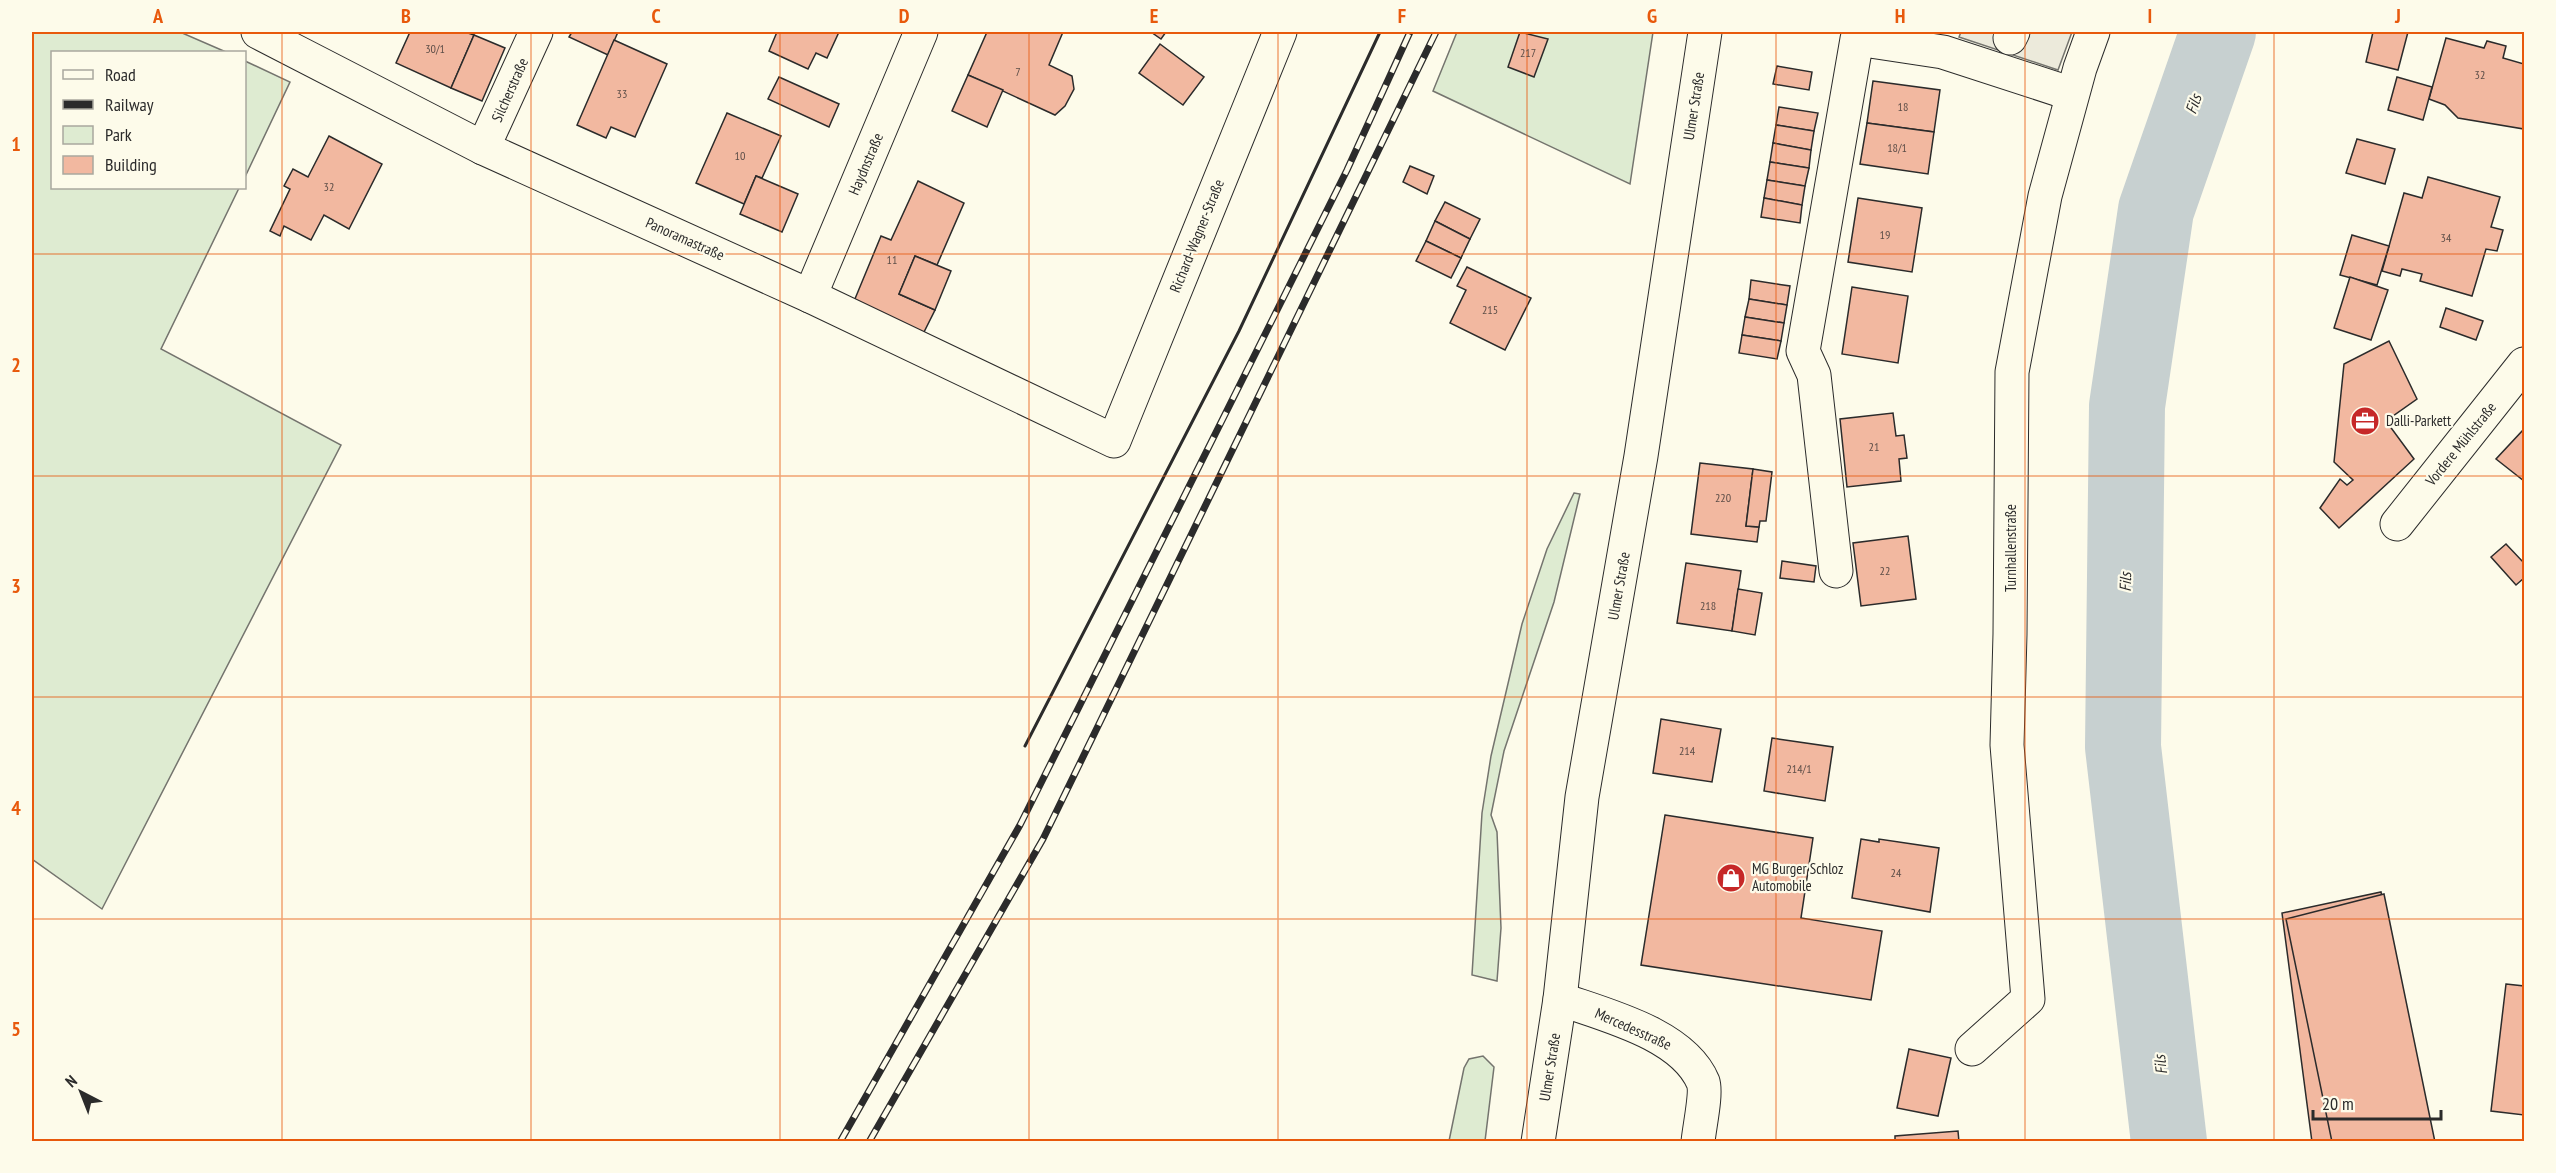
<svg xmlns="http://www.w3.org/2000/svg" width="2556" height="1173" font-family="'PT Sans Narrow',sans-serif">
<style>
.green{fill:#deebd1;stroke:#74746e;stroke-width:1.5}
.parking{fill:#eceadb;stroke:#74746e;stroke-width:1.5}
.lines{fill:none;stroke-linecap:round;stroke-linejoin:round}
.river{stroke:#c7d0d0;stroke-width:76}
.building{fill:#f2b8a0;stroke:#2b2b2b;stroke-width:1.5}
.minor-casing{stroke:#2b2b2b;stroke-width:35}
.major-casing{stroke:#2b2b2b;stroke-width:35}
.minor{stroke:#fdfbea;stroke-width:33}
.major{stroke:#fdfbea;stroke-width:33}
.rail-casing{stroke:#2b2b2b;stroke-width:7}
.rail{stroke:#fdfbea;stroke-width:4.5;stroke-dasharray:14;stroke-linecap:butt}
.wall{stroke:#2b2b2b;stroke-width:3}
.grid{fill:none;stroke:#e8590c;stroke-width:1.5;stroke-opacity:0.55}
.labels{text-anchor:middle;stroke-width:4.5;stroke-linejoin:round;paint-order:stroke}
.number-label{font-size:12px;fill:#5d4e48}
.street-label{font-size:15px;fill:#2b2b2b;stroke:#fdfbea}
.poi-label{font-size:15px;fill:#2b2b2b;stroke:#fdfbea;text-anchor:start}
.water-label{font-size:16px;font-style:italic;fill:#2b2b2b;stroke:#fdfbea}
.neatline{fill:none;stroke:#e8590c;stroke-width:2}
.grid-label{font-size:20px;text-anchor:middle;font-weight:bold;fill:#e8590c}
</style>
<rect width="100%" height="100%" fill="#fdfbea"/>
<!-- green -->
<g class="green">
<path d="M32,32h148l46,20h-174v136h187l-78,161 180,96 -239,464 -70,-50z"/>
<path d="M1457,32h196l-23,152 -197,-93z"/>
<path d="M245,61l45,21 -45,95z"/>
<path d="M1574,493l6,1 -26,108 -50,149 -13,64 6,17 4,96 -4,53 -25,-6 10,-162 9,-57 31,-132 25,-75z"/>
<path d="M1483,1056l11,11 -9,74h-36l15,-73 5,-9z"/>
</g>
<!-- parking -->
<path class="parking" d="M1961,32h111l-14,38 -99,-33z"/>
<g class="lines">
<!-- river -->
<path class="river" d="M2169,1142l-46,-395 4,-341 29,-196 62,-178"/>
</g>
<!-- building -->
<g class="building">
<path d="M410,32h55l9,3 -23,53 -55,-25z"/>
<path d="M572,32h46l-10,23 -39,-18z"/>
<path d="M777,32h62l-12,26 -11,-5 -8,16 -39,-18z"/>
<path d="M987,32h76l-14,33 23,11 2,13 -9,17 -10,9 -87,-40z"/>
<path d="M1151,32h15l-5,7z"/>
<path d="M1520,32l28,7 -14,38 -26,-10z"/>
<path d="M2373,32h35l-10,38 -32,-8z"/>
<path d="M474,35l31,13 -23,53 -31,-13z"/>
<path d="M2446,38l38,10 3,-7 19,5 -3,12 21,6v65l-66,-11 -13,-13 -16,-6z"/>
<path d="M614,40l53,24 -32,73 -24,-10 -5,11 -29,-13z"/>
<path d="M1160,44l44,33 -21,28 -44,-32z"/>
<path d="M1777,66l35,6 -3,18 -36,-6z"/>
<path d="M968,75l35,15 -16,37 -35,-16z"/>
<path d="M779,77l60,27 -10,23 -61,-28z"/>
<path d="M2397,77l35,10 -9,33 -35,-10z"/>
<path d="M1873,81l67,9 -6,42 -67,-9z"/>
<path d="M1779,107l39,6 -4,18 -38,-6z"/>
<path d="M727,113l54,23 -19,42 -6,-2 -12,28 -48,-21z"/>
<path d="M1867,123l67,9 -6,42 -68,-10z"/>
<path d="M1776,125l38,6 -3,19 -38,-7z"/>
<path d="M329,136l53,28 -33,65 -25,-14 -13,25 -27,-14 -4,10 -10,-5 20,-42 -6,-3 9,-17 15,8z"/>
<path d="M2357,139l38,10 -10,35 -39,-11z"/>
<path d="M1773,143l38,7 -2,18 -39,-6z"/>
<path d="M1770,162l39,6 -4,18 -38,-6z"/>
<path d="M1410,166l24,10 -7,18 -24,-12z"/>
<path d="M756,176l42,18 -16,38 -42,-18z"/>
<path d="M2428,177l72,20 -9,30 12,3 -6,21 -11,-2 -14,47 -52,-15 2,-7 -20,-5 -2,7 -18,-5 22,-78 18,5z"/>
<path d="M1767,180l38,6 -3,19 -38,-7z"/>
<path d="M918,181l46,22 -27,62 -22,-9 -16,38 36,16 -14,28 -69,-32 29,-70 10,4z"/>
<path d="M1764,198l38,7 -2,18 -39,-6z"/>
<path d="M1858,198l64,10 -10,64 -64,-10z"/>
<path d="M1445,202l35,17 -10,20 -35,-18z"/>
<path d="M1435,221l35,18 -9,19 -35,-17z"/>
<path d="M2352,235l37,11 -12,39 -37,-10z"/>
<path d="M1426,241l35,17 -10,20 -35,-17z"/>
<path d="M915,256l36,15 -16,39 -36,-16z"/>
<path d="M1467,267l64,31 -26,52 -55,-27 16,-33 -9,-4z"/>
<path d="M2350,277l38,13 -17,50 -37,-12z"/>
<path d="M1751,280l39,6 -3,19 -38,-6z"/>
<path d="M1852,287l56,9 -10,67 -56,-9z"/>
<path d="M1749,299l38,6 -3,18 -39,-6z"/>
<path d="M2446,308l37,13 -7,19 -36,-13z"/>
<path d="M1745,317l39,6 -3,18 -39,-6z"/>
<path d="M1742,335l39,6 -4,18 -38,-6z"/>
<path d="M2389,341l28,58 -31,22 28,38 -75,69 -19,-20 20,-29 7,6 6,-5 -19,-18 10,-98z"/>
<path d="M1893,413l3,23 8,-1 3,23 -8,1 2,22 -54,6 -7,-68z"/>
<path d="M2524,429v52l-28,-22z"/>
<path d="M1700,463l53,6 -7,57 13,1 -2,15 -66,-8z"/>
<path d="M1753,469l19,3 -6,49h-6l-1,6 -13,-1z"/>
<path d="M1908,536l8,63 -55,7 -8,-63z"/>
<path d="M2506,544l17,18 1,-1v17l-8,7 -25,-28z"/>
<path d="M1782,561l34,5 -2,16 -34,-4z"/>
<path d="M1686,563l55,8 -9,60 -55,-8z"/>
<path d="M1738,589l24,4 -7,42 -23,-4z"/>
<path d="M1661,719l60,10 -9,53 -59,-9z"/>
<path d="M1772,738l61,9 -8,54 -61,-10z"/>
<path d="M1665,815l148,23 -12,80 81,13 -11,69 -230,-35z"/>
<path d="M1861,839l18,3v-3l60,9 -9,64 -78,-14z"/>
<path d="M2381,892l53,250h-122l-30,-229z"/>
<path d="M2384,894l51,248h-103l-46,-223z"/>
<path d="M2506,984l18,2v129l-33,-4z"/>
<path d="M1909,1049l42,9 -13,58 -41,-8z"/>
<path d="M1958,1131l1,11h-64v-6z"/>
</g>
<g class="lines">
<!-- minor casing -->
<g class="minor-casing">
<g id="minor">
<path d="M258,32l225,116 327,148 304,145 166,-409"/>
<path d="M2010,38l3,-6"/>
<path d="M483,148l53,-116"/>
<path d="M810,296l111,-264"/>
<path d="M2397,524l127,-160"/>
<path d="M1836,571l-22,-196 -11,-24 54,-312 86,13 129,42"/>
<path d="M1560,999c45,16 123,35 143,83 4,11 -4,47 -5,60"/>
<path d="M1972,1049l56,-50 -21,-254 3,-111 2,-262 33,-176 35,-128 13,-36"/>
</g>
</g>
<!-- major casing -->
<g class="major-casing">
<path id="major" d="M1538,1142l22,-143 22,-202 59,-341 64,-424"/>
</g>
<!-- minor -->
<use href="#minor" class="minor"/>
<!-- major -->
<use href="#major" class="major"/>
<!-- rail casing -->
<g class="rail-casing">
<g id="rail">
<path d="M840,1142l180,-317 327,-655 63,-138"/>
<path d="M869,1142l174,-303 393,-807"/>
</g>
</g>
<!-- rail -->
<use href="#rail" class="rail"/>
<!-- wall -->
<path class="wall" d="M1025,746l214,-415 141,-299"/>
</g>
<!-- grid -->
<path class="grid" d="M282,32v1110M531,32v1110M780,32v1110M1029,32v1110M1278,32v1110M1527,32v1110M1776,32v1110M2025,32v1110M2274,32v1110M32,254h2492M32,476h2492M32,697h2492M32,919h2492"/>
<!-- icons -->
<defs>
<g id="office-disc" transform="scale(1.5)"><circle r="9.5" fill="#c62828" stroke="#fdfbea"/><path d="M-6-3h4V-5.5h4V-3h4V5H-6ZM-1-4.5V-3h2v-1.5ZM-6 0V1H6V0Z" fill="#fff"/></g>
<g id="shop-disc" transform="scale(1.5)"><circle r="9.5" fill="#c62828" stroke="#fdfbea"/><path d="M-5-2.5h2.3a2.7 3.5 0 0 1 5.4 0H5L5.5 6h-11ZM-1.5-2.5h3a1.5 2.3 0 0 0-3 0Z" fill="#fff"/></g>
</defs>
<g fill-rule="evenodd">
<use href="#office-disc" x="2365" y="421"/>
<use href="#shop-disc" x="1731" y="878"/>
</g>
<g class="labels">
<!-- number labels -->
<g class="number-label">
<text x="435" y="53">30/1</text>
<text x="1528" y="57">217</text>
<text x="1018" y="76">7</text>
<text x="2480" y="79">32</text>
<text x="622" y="98">33</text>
<text x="1903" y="111">18</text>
<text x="1897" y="152">18/1</text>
<text x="740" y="160">10</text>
<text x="329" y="191">32</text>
<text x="1885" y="239">19</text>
<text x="2446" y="242">34</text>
<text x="892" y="264">11</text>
<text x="1490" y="314">215</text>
<text x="1874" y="451">21</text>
<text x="1723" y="502">220</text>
<text x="1885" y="575">22</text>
<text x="1708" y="610">218</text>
<text x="1687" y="755">214</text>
<text x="1799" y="773">214/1</text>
<text x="1896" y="877">24</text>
</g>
<!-- street labels -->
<g class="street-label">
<text transform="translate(510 90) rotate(-66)" y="5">Silcherstraße</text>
<text transform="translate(1694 106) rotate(-81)" y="5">Ulmer Straße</text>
<text transform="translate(866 164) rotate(-67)" y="5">Haydnstraße</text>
<text transform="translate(1197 236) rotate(-68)" y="5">Richard-Wagner-Straße</text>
<text transform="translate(685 239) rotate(24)" y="5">Panoramastraße</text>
<text transform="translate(2461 444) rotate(-51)" y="5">Vordere Mühlstraße</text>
<text transform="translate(2011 548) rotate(-90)" y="5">Turnhallenstraße</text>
<text transform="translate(1619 586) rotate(-80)" y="5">Ulmer Straße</text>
<text transform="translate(1633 1029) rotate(24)" y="5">Mercedesstraße</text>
<text transform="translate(1550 1067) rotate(-81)" y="5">Ulmer Straße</text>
</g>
<!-- poi labels -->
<g class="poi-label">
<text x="2386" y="426">Dalli-Parkett</text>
<text x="1752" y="874">MG Burger Schloz<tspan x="1752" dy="17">Automobile</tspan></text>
</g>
<!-- water labels -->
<g class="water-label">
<text transform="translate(2193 104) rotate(-71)" y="6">Fils</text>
<text transform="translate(2125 582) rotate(-89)" y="6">Fils</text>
<text transform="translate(2160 1065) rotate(-97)" y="6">Fils</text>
</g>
</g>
<!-- border -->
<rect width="2556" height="1173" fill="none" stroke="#fdfbea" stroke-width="66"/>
<!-- legend -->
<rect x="51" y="51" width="195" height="138" fill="#fdfbea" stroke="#a9a89e" stroke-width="1.5"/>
<rect x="63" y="70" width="30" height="9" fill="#fdfbea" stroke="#a9a89e" stroke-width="1.5"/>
<text x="105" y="81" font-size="18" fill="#2b2b2b">Road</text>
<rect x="63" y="100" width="30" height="9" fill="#2b2b2b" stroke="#a9a89e" stroke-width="1.5"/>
<text x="105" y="111" font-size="18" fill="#2b2b2b">Railway</text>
<rect x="63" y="126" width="30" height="18" fill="#deebd1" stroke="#a9a89e" stroke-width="1.5"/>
<text x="105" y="141" font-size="18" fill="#2b2b2b">Park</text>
<rect x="63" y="156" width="30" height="18" fill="#f2b8a0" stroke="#a9a89e" stroke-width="1.5"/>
<text x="105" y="171" font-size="18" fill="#2b2b2b">Building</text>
<!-- north arrow -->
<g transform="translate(81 1092) rotate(318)" stroke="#fdfbea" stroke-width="4.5" paint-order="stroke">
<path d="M0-4.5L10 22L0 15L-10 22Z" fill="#2b2b2b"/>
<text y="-9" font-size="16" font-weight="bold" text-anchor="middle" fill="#2b2b2b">N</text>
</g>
<!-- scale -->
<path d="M2313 1110v9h128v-9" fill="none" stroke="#2b2b2b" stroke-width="3"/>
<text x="2322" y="1110" font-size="18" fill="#2b2b2b" stroke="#fdfbea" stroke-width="4.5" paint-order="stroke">20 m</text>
<rect x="33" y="33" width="2490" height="1107" class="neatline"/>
<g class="grid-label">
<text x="158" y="23">A</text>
<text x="406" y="23">B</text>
<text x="656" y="23">C</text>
<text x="904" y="23">D</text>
<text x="1154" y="23">E</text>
<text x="1402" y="23">F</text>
<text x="1652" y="23">G</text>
<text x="1900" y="23">H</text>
<text x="2150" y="23">I</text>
<text x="2398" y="23">J</text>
<text x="16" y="151">1</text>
<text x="16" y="372">2</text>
<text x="16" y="593">3</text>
<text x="16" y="815">4</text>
<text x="16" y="1036">5</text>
</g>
</svg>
